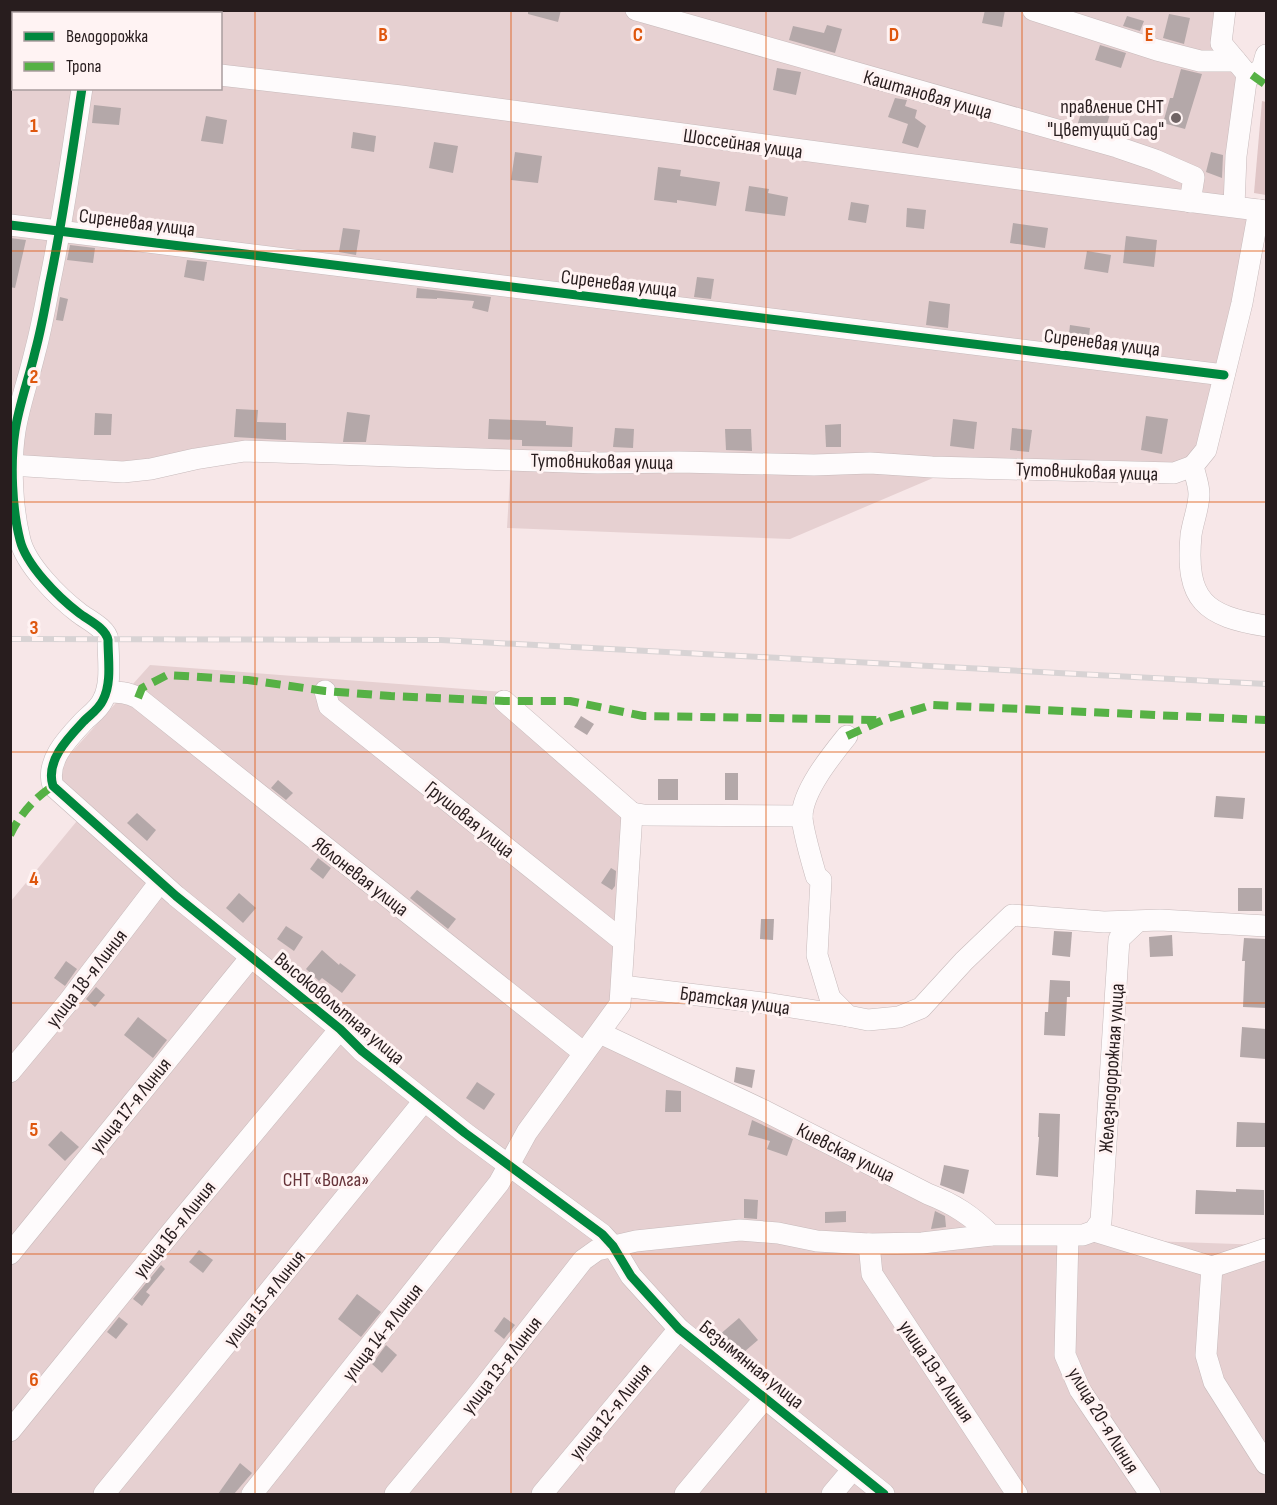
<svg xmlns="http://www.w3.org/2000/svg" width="1277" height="1505" font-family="'Sofia Sans Condensed',sans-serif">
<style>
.green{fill:#e6d0d1;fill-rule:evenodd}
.forest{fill:#e0c5c6}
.building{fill:#b4a8a9}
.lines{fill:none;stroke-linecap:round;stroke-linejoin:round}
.minor-casing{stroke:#c7babb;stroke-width:22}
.minor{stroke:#fefbfc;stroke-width:21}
.rail-casing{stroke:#d8d3d4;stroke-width:6}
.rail{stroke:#fff3f3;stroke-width:4;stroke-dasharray:11;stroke-linecap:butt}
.quiet{stroke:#56b145;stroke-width:8;stroke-dasharray:15 8;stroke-linecap:butt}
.cycleway-casing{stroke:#fff3f3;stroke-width:13}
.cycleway{stroke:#00873e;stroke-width:9}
.grid{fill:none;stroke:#de560d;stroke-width:1.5;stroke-opacity:0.55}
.poi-dot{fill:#706465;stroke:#fff3f3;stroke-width:2}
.labels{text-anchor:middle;stroke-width:6;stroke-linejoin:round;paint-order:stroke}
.street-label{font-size:20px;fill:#281d1e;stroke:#fff3f3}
.poi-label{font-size:20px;fill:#281d1e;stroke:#fff3f3;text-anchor:end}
.park-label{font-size:20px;fill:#663339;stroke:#fff3f3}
.grid-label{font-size:20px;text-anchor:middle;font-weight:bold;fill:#de560d;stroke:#fff3f3;stroke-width:6;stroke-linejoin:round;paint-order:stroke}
</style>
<rect width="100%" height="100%" fill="#f7e7e8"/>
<!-- green -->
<g class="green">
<path d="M10,11h1209l-7,46 33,10 -18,135 32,7 -59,270 -260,-4 -150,64 -283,-11 4,-67 -261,-6 -239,14zM14,14h206v74h-206z"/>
<path d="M150,665l354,27 132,117 -27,227 395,200 262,9v249h-1255v-593l70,-85 -36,-34z"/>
</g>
<!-- forest -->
<path class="forest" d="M1262,101l4,1v93l-12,-2z"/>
<!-- building -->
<g class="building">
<path d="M528,10h33l-3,12 -30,-8z"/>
<path d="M985,10h20l-3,17 -20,-4z"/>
<path d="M1169,14l21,4 -6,26 -21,-6z"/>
<path d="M1127,16l17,5 -4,10 -17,-5z"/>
<path d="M827,25l15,4 -7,24 -46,-13 4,-14 31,7z"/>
<path d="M1100,45l26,8 -5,15 -26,-8z"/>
<path d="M777,68l24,4 -5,23 -23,-5z"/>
<path d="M1181,69l21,5 -17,55 -22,-6 7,-25h3z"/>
<path d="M895,98l12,2 -2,6 12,4 -2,8 11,8 -8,22 -16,-5 6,-19 -20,-7z"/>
<path d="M1085,100l27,8 -7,22 -27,-7z"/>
<path d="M94,105l27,3 -2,17 -27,-2z"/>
<path d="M206,116l21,4 -4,24 -22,-3z"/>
<path d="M353,132l23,4 -2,16 -23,-4z"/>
<path d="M434,142l24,4 -5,27 -24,-5z"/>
<path d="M515,152l27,4 -4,27 -27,-3z"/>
<path d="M1211,152l12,3 -1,23 -16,-6z"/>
<path d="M658,167l23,3 -1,6 40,6 -4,24 -39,-6v3l-23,-3z"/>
<path d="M749,186l20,3 -1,4 20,4 -3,19 -40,-5z"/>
<path d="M851,202l18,3 -3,18 -18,-3z"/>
<path d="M907,208l19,2 -2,19 -18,-2z"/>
<path d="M1013,223l35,5 -3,20 -35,-5z"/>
<path d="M343,228l17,2 -4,25 -17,-3z"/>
<path d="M1126,236l31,4 -3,27 -31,-4z"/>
<path d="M10,238l16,2 -11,48 -5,-1z"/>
<path d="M70,245l25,3 -2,15 -26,-3z"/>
<path d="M1087,251l24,4 -3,18 -24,-4z"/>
<path d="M187,260l20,2 -3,19 -20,-4z"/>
<path d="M697,277l17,2 -3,20 -17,-2z"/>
<path d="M417,288l74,9 -3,15 -16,-4 2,-7 -37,-3v1l-21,-1z"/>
<path d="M60,297l8,2 -5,22 -7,-1z"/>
<path d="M929,301l21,3 -2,24 -22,-3z"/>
<path d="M1070,325l20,3 -2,17 -20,-2z"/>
<path d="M236,409l22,1 -1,12 29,1v17l-52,-3z"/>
<path d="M347,412l23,3 -4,27h-23z"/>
<path d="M95,413l17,1 -1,21h-17z"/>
<path d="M1146,416l22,3 -6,35 -21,-4z"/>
<path d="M489,419l57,2v4l27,2 -1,20 -50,-1v-6l-34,-1z"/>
<path d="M953,419l24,3 -3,27 -24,-3z"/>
<path d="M841,424v23h-15l-1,-22z"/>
<path d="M615,428l19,1 -1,19 -20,-1z"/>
<path d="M1012,428l20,2 -3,22 -19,-2z"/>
<path d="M725,429h26l1,22 -26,-1z"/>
<path d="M581,716l13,8 -7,11 -13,-8z"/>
<rect x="725" y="773" width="13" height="27"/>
<rect x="658" y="779" width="20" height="21"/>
<path d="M278,780l15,13 -7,7 -15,-12z"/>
<path d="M1216,796l29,2 -2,21 -29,-2z"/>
<path d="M137,813l19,17 -9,11 -20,-18z"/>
<path d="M318,858l13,10 -8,11 -13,-10z"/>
<path d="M611,868l5,3 -1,15 -3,4 -11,-7z"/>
<rect x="1238" y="888" width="24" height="23"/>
<path d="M417,890l39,29 -8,10 -38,-31z"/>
<path d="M239,893l17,15 -13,15 -17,-15z"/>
<path d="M761,919h13l-1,21 -13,-1z"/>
<path d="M286,926l17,11 -9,14 -17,-12z"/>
<path d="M1054,931l18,1 -2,25 -18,-2z"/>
<path d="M1172,935l1,21 -23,1 -1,-20z"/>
<path d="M1244,938l22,1v69l-23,-1 2,-46h-3z"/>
<path d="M322,950l17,15 1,-2 16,12 -14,18 -20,-15 -3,3 -13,-12z"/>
<path d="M66,961l11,8 -12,17 -11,-8z"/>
<path d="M1050,980l20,1v16h-3l-2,39 -21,-1 1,-23h3z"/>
<path d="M96,987l9,8 -10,12 -9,-8z"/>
<path d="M138,1017l29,23 -14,18 -29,-23z"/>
<path d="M1242,1027l24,2v30l-26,-2z"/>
<path d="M736,1067l19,3 -3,18 -18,-6z"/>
<path d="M477,1082l18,12 -11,16 -18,-12z"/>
<path d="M666,1090l15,1v21h-16z"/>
<path d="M1039,1113l21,1 -2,63 -22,-2 3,-38h-1z"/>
<path d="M752,1120l41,19 -6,17 -20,-7 3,-8 -22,-6z"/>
<path d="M1237,1122l29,1v24h-30z"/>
<path d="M61,1131l18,16 -14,14 -17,-16z"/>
<path d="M944,1165l25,5 -5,24 -24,-9z"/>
<path d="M1236,1189l28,1v25l-69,-1 1,-24 40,2z"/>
<path d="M744,1199l14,1 -1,19 -13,-1z"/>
<path d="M846,1211v11l-21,1v-11z"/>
<path d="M935,1211l10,5 1,11 -15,2z"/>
<path d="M199,1250l14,10 -10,13 -14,-11z"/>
<path d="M161,1265l4,4 -19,23 4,3 -8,11 -9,-7z"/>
<path d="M357,1294l24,18 -20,25 -23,-18z"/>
<path d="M119,1317l9,7 -12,15 -9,-7z"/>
<path d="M504,1317l11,8 -11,14 -10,-8z"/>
<path d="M739,1318l19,22 -21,18 -19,-22z"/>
<path d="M386,1345l11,10 -15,18 -10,-9z"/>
<path d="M240,1463l12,10 -18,21h-16z"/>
</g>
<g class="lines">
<!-- minor casing -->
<g class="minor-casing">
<g id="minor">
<path d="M636,10l481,137 38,13 39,17 -4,25"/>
<path d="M1033,10l124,40 43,11h36"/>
<path d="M1225,10l-4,33 26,31 -11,82 -2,50"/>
<path d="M101,14l1,-4"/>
<path d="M10,67h4"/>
<path d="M1247,74l5,1 10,-6 4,-14"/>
<path d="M220,75l181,21 714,96 151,19"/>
<path d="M82,88c-10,66 -19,132 -33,198 -4,22 -8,44 -14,66 -6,26 -16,53 -20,79 -5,32 -3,78 5,109 6,25 38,57 59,73 9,7 27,15 29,27 0,19 4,43 -5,60 -4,9 -13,15 -19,21 -16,17 -39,40 -31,65l123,110 164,133 22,22 103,82 137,101 11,12 18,30 48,53 205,165"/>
<path d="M1259,210l-17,93 -36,147 -13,16c2,9 6,19 6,28 0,13 -6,27 -8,41 -6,66 14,81 75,91"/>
<path d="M10,225l1214,150"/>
<path d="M10,465l113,7 28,-3 44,-10 50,-8 353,12 81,-1 135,3 56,-2 62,4 242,6 19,-7"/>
<path d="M325,691l4,15 294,235"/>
<path d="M107,692c11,0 21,0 31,6l446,355"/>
<path d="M504,701l128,112"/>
<path d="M847,736c-16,20 -44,54 -45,80 0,12 10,46 14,60l5,4 -4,75 13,43 18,18 20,4 31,-3 22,-9 43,-47 48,-46 92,7 56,-2 106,6"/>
<path d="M632,813l12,2 158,1"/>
<path d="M622,986l150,18 76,12"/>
<path d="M600,1033l165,78 163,83c26,10 44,22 63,41h92l11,-4 7,-10 18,-282 18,-17"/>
<path d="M10,1072l59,-71 91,-119"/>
<path d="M1094,1231l118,36 54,-18"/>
<path d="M1068,1236l-3,119 15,35 70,104"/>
<path d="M869,1244l3,30 145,220"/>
<path d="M10,1254l241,-297"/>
<path d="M1212,1267l-6,88 8,27 52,82"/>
<path d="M10,1431l172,-212 158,-190"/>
<path d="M104,1494l320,-393"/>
<path d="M252,1494l247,-311 28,-51 93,-128 12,-191"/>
<path d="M395,1494l80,-96 108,-138 14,-10 39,-9 104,-11 38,3 39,8 52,3 53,-1 69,-8"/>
<path d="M542,1494l137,-165"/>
<path d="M685,1494l80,-96"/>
<path d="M832,1494l21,-25"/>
</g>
</g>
<!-- minor -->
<use href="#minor" class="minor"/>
<!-- rail casing -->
<g class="rail-casing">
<path id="rail" d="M10,639l431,1 825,44"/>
</g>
<!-- rail -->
<use href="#rail" class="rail"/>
<!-- quiet -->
<g class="quiet">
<path d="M1252,75l14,10"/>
<path d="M138,698l4,-10 25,-13 81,5 77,11 66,5 113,5h66l73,15 240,4"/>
<path d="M847,736l36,-16 48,-15 335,15"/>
<path d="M10,835c9,-19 25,-38 43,-49"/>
</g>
<!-- cycleway casing -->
<g class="cycleway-casing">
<g id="cycleway">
<path d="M82,88c-10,66 -19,132 -33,198 -4,22 -8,44 -14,66 -6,26 -16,53 -20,79 -5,32 -3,78 5,109 6,25 38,57 59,73 9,7 27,15 29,27 0,19 4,43 -5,60 -4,9 -13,15 -19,21 -16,17 -39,40 -31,65l123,110 164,133 22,22 103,82 137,101 11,12 18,30 48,53 205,165"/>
<path d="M10,225l1214,150"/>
</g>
</g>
<!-- cycleway -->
<use href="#cycleway" class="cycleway"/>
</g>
<!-- grid -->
<path class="grid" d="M255,10v1484M511,10v1484M766,10v1484M1022,10v1484M10,251h1256M10,502h1256M10,752h1256M10,1003h1256M10,1254h1256"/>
<!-- markers -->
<circle class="poi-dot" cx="1176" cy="118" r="6"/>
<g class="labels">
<!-- street labels -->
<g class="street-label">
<text transform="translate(928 94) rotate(16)" y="7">Каштановая улица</text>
<text transform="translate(743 143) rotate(8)" y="7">Шоссейная улица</text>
<text transform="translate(137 222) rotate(7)" y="7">Сиреневая улица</text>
<text transform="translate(619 283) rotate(7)" y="7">Сиреневая улица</text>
<text transform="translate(1102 342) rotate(7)" y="7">Сиреневая улица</text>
<text transform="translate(602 461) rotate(1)" y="7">Тутовниковая улица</text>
<text transform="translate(1087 471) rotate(2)" y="7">Тутовниковая улица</text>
<text transform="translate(470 819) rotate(39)" y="7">Грушовая улица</text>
<text transform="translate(361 876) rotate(38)" y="7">Яблоневая улица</text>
<text transform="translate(86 978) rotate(-52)" y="7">улица 18-я Линия</text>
<text transform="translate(735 1000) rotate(8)" y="7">Братская улица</text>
<text transform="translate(340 1008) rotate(40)" y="7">Высоковольтная улица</text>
<text transform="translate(1111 1068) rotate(-86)" y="7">Железнодорожная улица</text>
<text transform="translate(130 1105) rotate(-51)" y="7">улица 17-я Линия</text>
<text transform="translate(846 1152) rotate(27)" y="7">Киевская улица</text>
<text transform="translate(174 1229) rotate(-51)" y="7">улица 16-я Линия</text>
<text transform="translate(264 1298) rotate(-51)" y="7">улица 15-я Линия</text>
<text transform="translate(382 1332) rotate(-52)" y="7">улица 14-я Линия</text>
<text transform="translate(752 1364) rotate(39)" y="7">Безымянная улица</text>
<text transform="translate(501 1365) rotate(-52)" y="7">улица 13-я Линия</text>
<text transform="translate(937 1371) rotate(56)" y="7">улица 19-я Линия</text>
<text transform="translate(610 1411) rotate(-51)" y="7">улица 12-я Линия</text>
<text transform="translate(1104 1420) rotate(59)" y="7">улица 20-я Линия</text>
</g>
<!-- poi labels -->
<g class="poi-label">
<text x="1164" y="113">правление СНТ<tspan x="1164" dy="23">"Цветущий Сад"</tspan></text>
</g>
<!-- park labels -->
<g class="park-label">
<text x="326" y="1186">СНТ «Волга»</text>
</g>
</g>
<g class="grid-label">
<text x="383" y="41">B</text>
<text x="638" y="41">C</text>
<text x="894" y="41">D</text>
<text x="1149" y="41">E</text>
<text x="34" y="132">1</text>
<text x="34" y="383">2</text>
<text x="34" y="634">3</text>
<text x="34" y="885">4</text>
<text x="34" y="1136">5</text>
<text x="34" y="1386">6</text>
</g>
<!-- border -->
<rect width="1277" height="1505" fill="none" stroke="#281d1e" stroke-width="24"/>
<!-- legend -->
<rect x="12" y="12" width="210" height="78" fill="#fff3f3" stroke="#a99d9e" stroke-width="1.5"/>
<rect x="24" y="32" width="30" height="9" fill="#00873e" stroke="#a99d9e" stroke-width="1.5"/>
<text x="66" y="42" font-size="18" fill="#281d1e">Велодорожка</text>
<rect x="24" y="62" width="30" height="9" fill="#56b145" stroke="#a99d9e" stroke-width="1.5"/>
<text x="66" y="72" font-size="18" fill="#281d1e">Тропа</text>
</svg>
